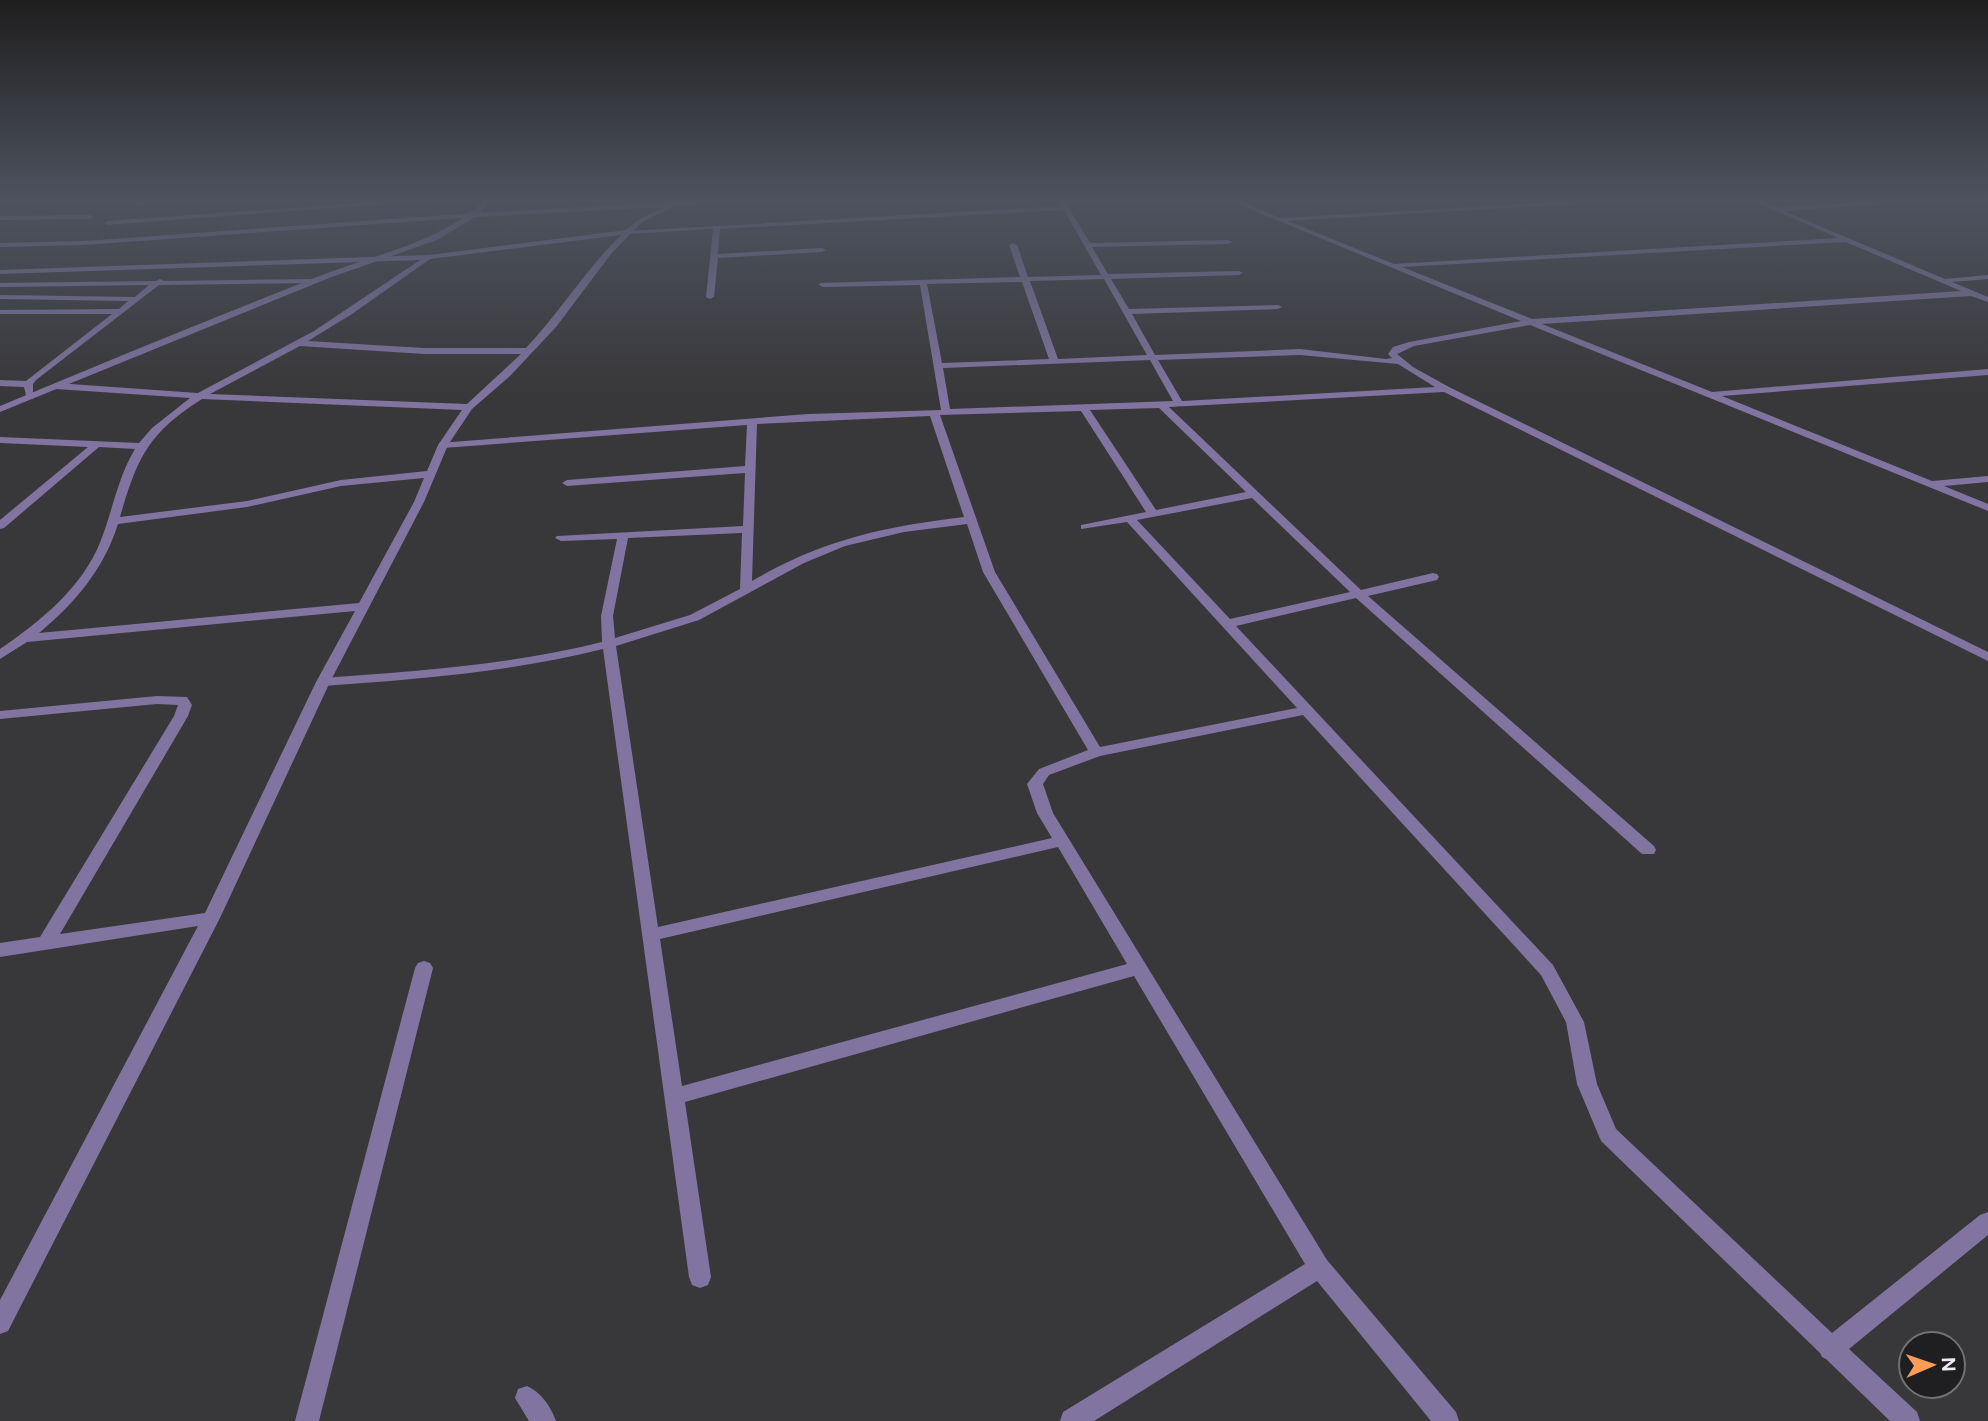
<svg xmlns="http://www.w3.org/2000/svg" width="1988" height="1421" font-family="Figtree,sans-serif">
<style>
.lines{fill:none;stroke-linecap:round;stroke-linejoin:round}
.service{fill:#8174a1;fill-rule:evenodd}
.minor{fill:#8174a1;fill-rule:evenodd}
.tertiary{fill:#8174a1;fill-rule:evenodd}
</style>
<rect width="100%" height="100%" fill="#383739"/>
<g class="lines">
<!-- service -->
<g class="service">
<path d="M1064,200l26,43 138,-3 4,2 -4,2 -136,3 16,27 131,-3 4,2 -4,2 -128,4 18,30 149,-4 4,2 -4,2 -146,5 23,41 145,-6 86,10 6,-1 -4,-4 5,-7 16,-5 112,-21 -293,-121h10l42,18 313,-18h46l-351,21 106,43 444,-26 -87,-38h9l16,7 120,-7h44l-156,11 161,68 43,-4v4l-36,3 36,15v5l-17,-6 -429,28 170,68 276,-23v6l-266,21 210,85 56,-5v6l-44,4 44,18v7l-458,-186 -116,21 -17,8 16,13 36,20 539,265v9l-544,-269 -275,15 192,183 72,-17 4,1 2,3 -2,3 -69,16 286,250 2,4 -2,4h-12l-286,-256 -120,28 317,339 31,57 13,62 19,45 216,204 148,-118 8,-3v23l-139,114 68,63 3,9h-30l-64,-62 -4,-2 -2,-4 -219,-212 -24,-57 -11,-62 -25,-47 -238,-260 -203,41 -51,19 -6,9 10,29 274,447 129,152 3,9h-28l-114,-140 -223,140h-34l3,-9 242,-148 -171,-288 -449,126 26,175 -3,8 -8,3 -8,-3 -3,-8 -86,-628c-91,23 -186,30 -280,37l-7,-4 7,-4c93,-7 188,-13 279,-36l-1,-26 16,-77 -56,2 -6,-3 2,-2 186,-10 2,-53 -178,13 -5,-3 5,-3 178,-14 2,-41 -304,23 -4,-1v-4l369,-29 133,-4 -21,-125 -97,2 -4,-2 1,-2 200,-6 -11,-32 4,-2 4,2 11,32 73,-2 -37,-65 -344,19 -2,25 104,-6 4,2 -4,2 -104,6 -4,39 -4,2 -4,-2 7,-68 -84,5 -2,-3 435,-25 -2,-4zM1846,242l115,49 -429,28 -130,-52zM1104,279l43,76 -89,4 -28,-78zM1022,282l27,77 -107,4 -15,-79zM1300,355l98,9 37,23 -253,14 -24,-41zM1150,360l23,41 -223,8 -7,-41zM1159,408l87,84 -90,18 -66,-100zM1081,411l65,101 -65,13v4l46,-7 170,186 -197,39 -105,-175 -55,-157zM930,416l34,101c-81,10 -140,22 -212,64l5,-157zM1252,498l98,94 -120,27 -93,-99zM967,524l16,48 105,178 -49,19 -12,15 10,29 15,25 -394,89 -42,-281 83,-26 105,-57 41,-17 59,-14zM742,533l-2,56 -50,26 -75,23 -2,-22 15,-78zM1058,847l69,117 -445,122 -22,-147z"/>
<path d="M424,961l6,2 3,5 -114,453h-24l120,-453 3,-5z"/>
<path d="M527,1386c14,6 24,21 29,35h-27l-14,-23 3,-9z"/>
</g>
<!-- minor -->
<g class="minor">
<path d="M146,200h33l-42,5 -3,-2z"/>
<path d="M401,200h36l-330,25 -3,-2 3,-2z"/>
<path d="M707,200h45l-77,6 -33,16 -31,32 -55,73 -46,49 -38,33 -24,36 -24,57 -94,180 -110,236 -212,413 -8,3v-34l198,-374 -198,31v-14l40,-6 134,-221 4,-11 -21,-1 -157,15v-8l157,-15 30,1 5,8 -4,11 -128,218 145,-21 111,-231 39,-71 -328,31 -27,17v-10c41,-28 83,-62 101,-109 12,-31 17,-63 34,-91l-36,-2 -95,81 -4,1v-9l88,-73 -88,-4v-6l139,6 13,-15 38,-30 -134,-9 -5,-3 5,-3 142,10 116,-62 106,-71 -420,14v-4l429,-15 197,-25 12,-10 26,-13 -188,10 -392,28 -84,2v-4l84,-2 392,-28zM621,235c-35,34 -61,77 -95,113h-102l-116,-7 44,-27 78,-55zM300,346l124,8h97l-54,50 -257,-10zM202,399l260,11 -24,35 -11,26 -86,9 -94,21 -127,16c17,-59 28,-84 82,-118zM424,478l-10,24 -55,101 -320,30c36,-30 65,-64 79,-109l129,-17 94,-21z"/>
<path d="M0,216l91,-1 3,2 -3,2 -91,1z"/>
<path d="M160,279l4,2 148,-2 4,2 -4,2 -153,2 -123,95 -3,4v15h-6l-3,-12 -24,-1v-6l26,1 86,-67h-112v-4l119,-1 9,-8 -128,-2v-4l135,2 14,-12 -149,2v-4l156,-2z"/>
</g>
<!-- tertiary -->
<path class="tertiary" d="M485,200h7l-17,17 -38,23 -108,38 -329,134v-6c105,-44 211,-87 317,-129 58,-23 121,-33 168,-77z"/>
</g>
<!-- sky -->
<linearGradient id="sky" x2="0" y2="1"><stop stop-color="#1f1e1f"/><stop offset="0.5" stop-color="#4d535f"/><stop offset="1" stop-color="#4d535f" stop-opacity="0"/></linearGradient>
<rect width="1988" height="399" fill="url(#sky)"/>
<!-- north arrow -->
<g transform="translate(1932 1365) rotate(88)"><circle r="33" fill="#1f1e20" stroke="#727072" stroke-width="2"/>
<path d="M0-5L12 26L0 18L-12 26Z" fill="#fd9c56"/>
<text y="-10" font-size="19" font-weight="bold" text-anchor="middle" fill="#eeecee">N</text>
</g>
</svg>
